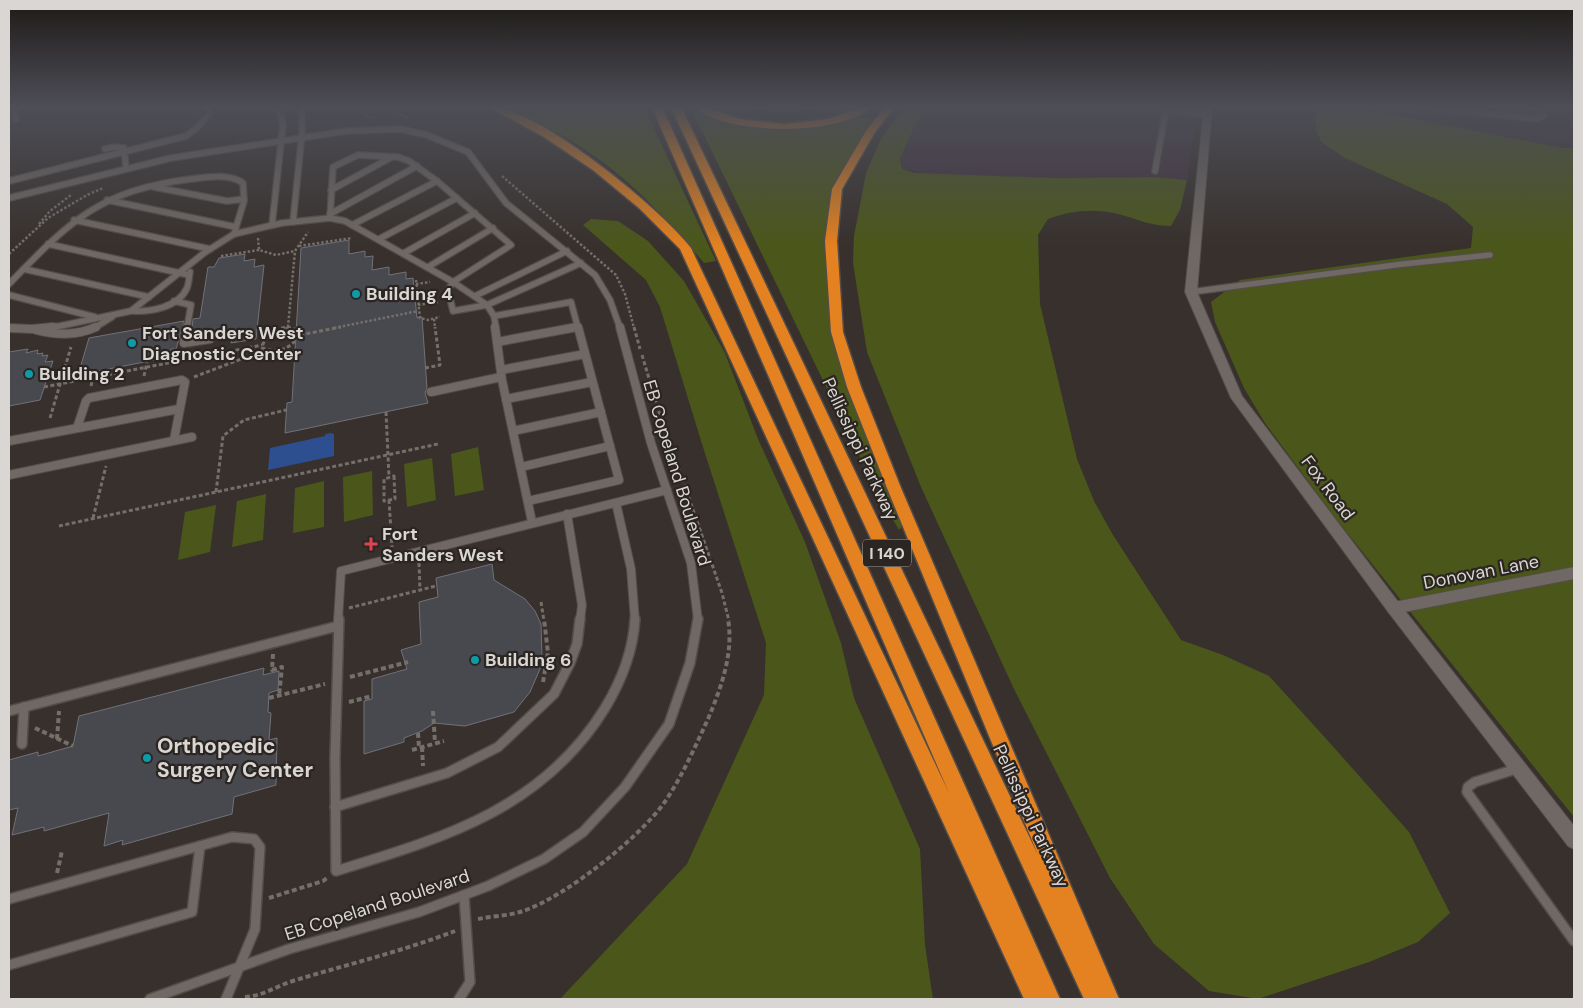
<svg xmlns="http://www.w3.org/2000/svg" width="1583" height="1008" font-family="'DM Sans',sans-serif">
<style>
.commercial{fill:#423341}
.green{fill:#4b571a}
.water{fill:#2d4f90}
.building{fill:#48484f;stroke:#717179}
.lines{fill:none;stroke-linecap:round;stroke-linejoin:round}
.service-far2-casing{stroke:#534d49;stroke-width:8}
.service-far1-casing{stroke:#534d49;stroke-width:10}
.service-casing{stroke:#534d49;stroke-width:12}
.minor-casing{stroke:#534d49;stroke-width:2}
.tertiary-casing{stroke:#534d49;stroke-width:2}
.motorway-casing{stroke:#534d49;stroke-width:3}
.path-far2{stroke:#756f6c;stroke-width:2.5;stroke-dasharray:2.5 2;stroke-linecap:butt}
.path-far1{stroke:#756f6c;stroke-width:3;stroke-dasharray:4 2.5;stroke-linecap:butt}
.path{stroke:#756f6c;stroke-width:4;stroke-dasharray:5 3;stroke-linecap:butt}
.service-far2{stroke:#706864;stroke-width:5.5}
.service-far1{stroke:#706864;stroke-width:8}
.service{stroke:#706864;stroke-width:9}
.minor{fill:#706864;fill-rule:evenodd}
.tertiary{fill:#706864;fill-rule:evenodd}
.motorway{fill:#e48120;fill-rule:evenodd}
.culture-dot{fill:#0f9aa8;stroke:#2c2622;stroke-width:2}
.health-dot{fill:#e0444e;stroke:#2c2622;stroke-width:2}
.labels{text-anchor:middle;stroke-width:4.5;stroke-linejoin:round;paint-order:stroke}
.shield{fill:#2c2622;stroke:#a6a19e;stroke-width:1}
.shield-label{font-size:16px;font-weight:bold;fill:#dad6d3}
.poi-label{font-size:18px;font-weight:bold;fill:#dad6d3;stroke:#2c2622;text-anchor:start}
.street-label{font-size:18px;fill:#dad6d3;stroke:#2c2622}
.near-poi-label{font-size:21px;font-weight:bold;fill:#dad6d3;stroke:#2c2622;text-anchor:start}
</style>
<rect width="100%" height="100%" fill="#37302c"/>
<!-- commercial -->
<g class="commercial">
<path d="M924,107h274l-11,73 -32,-3 -99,1 -128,-4 -26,-5 -2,-11z"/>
<path d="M1340,107h234v41h-12z"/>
</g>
<!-- green -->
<g class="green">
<path d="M507,107h137l72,154 -12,2c-28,-33 -57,-66 -91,-93 -32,-26 -69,-45 -106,-63z"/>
<path d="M742,107h88c-30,6 -58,6 -88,0z"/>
<path d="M904,107h20l-24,51 2,11 13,4 141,5 99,-1 32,3 -7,30 -9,16c-20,0 -31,-6 -49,-11 -27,-7 -49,-5 -74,4l-10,16 2,69 37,155 17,42 19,34 68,105 42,15 46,21 60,66 80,90 41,81 -32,29 -49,20 -111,37 -49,-8 -55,-47 -44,-66 -96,-189 -93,-202 -54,-135 -14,-89 1,-27 12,-63 15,-34z"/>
<path d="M1315,107l43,1 204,40h12v669l-241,-302 -68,-92 -21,-35 -29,-66 -4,-20 29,-22 231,-32 2,-21 -26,-23 -102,-46 -24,-16 -5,-13z"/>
<path d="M692,110l36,13 26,5h54l53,-11 11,1 -39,76 -3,118 74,212 -5,6 -20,-34z"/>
<path d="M591,219l27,2 30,20 36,40 41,72 33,86 47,103 36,101 13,55 66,151 5,96 8,54h-373l127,-135 77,-169 2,-52 -64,-199 -42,-137 -14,-27 -63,-55z"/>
<path d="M478,447l6,43 -29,6 -4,-42z"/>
<path d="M432,458l4,42 -29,7 -3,-43z"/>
<path d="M372,471l1,44 -29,7 -1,-45z"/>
<path d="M324,481v46l-31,6 2,-45z"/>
<path d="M266,494l-3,46 -31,7 5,-46z"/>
<path d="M216,505l-6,47 -32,8 7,-48z"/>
</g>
<!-- water -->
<path class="water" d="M331,433l3,1v22l-66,14 2,-22 55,-12v-2z"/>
<!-- building -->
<g class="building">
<path d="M349,240v14l16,-3v6l8,-1 -1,14 17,-3v8l17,-3v7l7,-1 4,40 5,-1 5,71 -2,5 3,10 -143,30 2,-30 5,-1 9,-154z"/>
<path d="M245,254l-1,7 11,-2 -1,8 10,-2 -8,74 -25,4 1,-4h-16l-5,-7 -20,4 2,-17 7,-1 8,-51h6l5,-9z"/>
<path d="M184,321l-8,28h-5l-1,8 -92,18 11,-37z"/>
<path d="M28,349l-2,4 12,-3 -1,4 6,-1 -1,3 6,-1 -3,7 8,-1 -13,39 -31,6v-54z"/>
<path d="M492,564l2,16 31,19 10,12 6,13 1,33 -2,12 -10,23 -16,20 -49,14 -31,-3 -12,8 -18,7v4l-40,12v-53l8,-2v-20l35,-10 -6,-19 20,-6 -2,-42 19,-5 -2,-19z"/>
<path d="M264,668l-1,7 16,-4 -1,19 -9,3 -1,19 3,1 -2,27 8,-2 -1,47 -42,12 -2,17 -110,31 1,-5 -19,6 5,-33 -65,18v-4l-32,8 6,-27 -9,2v-50l29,-8v4l35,-10 6,-30z"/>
</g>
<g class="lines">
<!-- service-far2 casing -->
<g class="service-far2-casing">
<g id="service-far2">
<path d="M15,107l1,12"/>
<path d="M1164,107l2,2 41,6"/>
<path d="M1422,107l115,12 7,-4 -13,-8"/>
<path d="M105,149l9,-2 10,1 2,20"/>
<path d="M1155,171l11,-62"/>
<path d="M9,181l177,-45 12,-9 11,-13 -2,-7"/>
<path d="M154,187l73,14 17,-2"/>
<path d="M331,190l61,-33"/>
<path d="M9,198l162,-40 175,-27 54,-2 27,6 41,17 38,51 89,72 15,25 10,28"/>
<path d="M107,200l129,27"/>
<path d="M330,214l87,-48"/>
<path d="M330,218l3,-51 25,-12 40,2 11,4 28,20 74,64 -58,37 34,23 94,-42"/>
<path d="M74,220l136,29"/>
<path d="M293,222l9,-89v-26"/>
<path d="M272,225l11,-101 -3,-12 -6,-5"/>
<path d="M352,225l85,-44"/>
<path d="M379,239l78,-41"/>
<path d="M48,244l141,31"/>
<path d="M404,253l71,-40"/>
<path d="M428,267l65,-39"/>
<path d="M24,269l125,28"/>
<path d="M9,284c61,-63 91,-94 182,-105 17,-2 37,-6 52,4l1,18 -10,33"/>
<path d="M1191,292l212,-28 87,-9"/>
<path d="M9,295l86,22"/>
<path d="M475,296l92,-45"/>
<path d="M174,301l17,4 -4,23"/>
<path d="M131,311c19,1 47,-3 56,-23 2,-5 2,-11 3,-16"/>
<path d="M494,316l77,-14 7,26"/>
<path d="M41,328l19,-2 71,-15 73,-58 30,-19 48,-11 48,-5 15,3 108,61 -5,8 5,21 34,-6 7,11 2,12"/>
<path d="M94,328l18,-11"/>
<path d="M572,328l5,-1"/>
</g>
</g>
<!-- service-far1 casing -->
<g class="service-far1-casing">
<g id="service-far1">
<path d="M187,327l-3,16 26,-4"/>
<path d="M495,327l7,53 30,142"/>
<path d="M620,327l31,116 40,120 7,58"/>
<path d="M9,328l23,1 21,-2"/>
<path d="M36,330c21,5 40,6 60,-3"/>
<path d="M497,342l80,-15"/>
<path d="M501,370l84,-16"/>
<path d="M431,392l70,-15"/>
<path d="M506,399l86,-17"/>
<path d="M77,428l9,-27 3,-3 93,-18 3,2 -11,58"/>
<path d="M513,431l88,-19"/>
<path d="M9,441l170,-32"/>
<path d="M521,467l89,-21"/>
<path d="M9,475l183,-38"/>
<path d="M528,501l91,-21 -41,-153"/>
<path d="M616,503l15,66 4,52"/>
<path d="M567,514l15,91 -2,16"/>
<path d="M338,621l3,-50 326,-81"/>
</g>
</g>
<!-- service casing -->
<g class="service-casing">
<g id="service">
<path d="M339,619l-4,139 1,113c107,-33 207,-62 269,-163 17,-28 28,-56 30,-89"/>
<path d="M9,711l329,-85"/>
<path d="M22,744l2,-37"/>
<path d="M1519,768l-44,14 -7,5 -1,5 107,149"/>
<path d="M335,807l112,-34 51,-26 56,-53 16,-31 7,-19 3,-25"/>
<path d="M9,899l223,-62 22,2 6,8 -5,82 -29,70"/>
<path d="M9,965l183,-53 8,-66"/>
<path d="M150,999l139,-50 130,-37 69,-26 56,-27 39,-27 42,-45 44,-63 21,-61 8,-44"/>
<path d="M459,999l11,-17 -6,-87"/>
</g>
</g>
<!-- minor casing -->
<g class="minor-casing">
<path id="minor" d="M1574,567v12l-180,35 -5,-1 -3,-5 3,-5 5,-1z"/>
</g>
<!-- tertiary casing -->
<g class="tertiary-casing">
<path id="tertiary" d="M1204,107h8l-15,185 45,104 157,207 175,223v23l-6,-3 -179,-233 -158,-215 -46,-106z"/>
</g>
<!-- motorway casing -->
<g class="motorway-casing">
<g id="motorway">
<path d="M489,107c46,-2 173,103 202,141l258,545 -297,-686h10l398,892h-36l-344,-750 -41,-41 -46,-38 -49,-33z"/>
<path d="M671,107h10l357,748 -151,-367 -40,-101 -16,-55 -6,-91 7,-52 34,-58 19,-24h10l-20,25 -33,57 -5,52 6,91 18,55 40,101 218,511h-35z"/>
<path d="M695,107h12l32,12 45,5 45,-5 31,-12h12c-30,29 -147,29 -177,0z"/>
</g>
</g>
<!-- path-far2 -->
<g class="path-far2">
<path d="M364,107l-1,6 11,6"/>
<path d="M389,107l17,11"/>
<path d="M502,176l114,99 9,19 9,34"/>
<path d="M39,224l11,-13 21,-16"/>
<path d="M258,238l1,12 17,5 19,-4"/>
<path d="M299,246l53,-8"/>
<path d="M9,254l39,-36 39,-23 16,-7"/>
<path d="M221,256l38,-6"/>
<path d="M416,280l4,38 8,2 12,-3"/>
<path d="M416,284l14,-2"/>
<path d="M418,305l20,-3"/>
<path d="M434,319l1,9"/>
<path d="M288,327l7,-76 13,-19"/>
<path d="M281,328h10"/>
<path d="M334,328l84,-17"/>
</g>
<!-- path-far1 -->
<g class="path-far1">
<path d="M287,327l14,4c-7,17 -22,23 -39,17 2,-12 13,-19 25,-21z"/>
<path d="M634,327l6,22"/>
<path d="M300,335l41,-8"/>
<path d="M642,355l17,57 63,181 7,28"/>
<path d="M174,362l3,-12"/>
<path d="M425,368l15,-3 -5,-38"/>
<path d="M144,376l3,-14"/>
<path d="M194,377l71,-27"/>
<path d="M91,386l3,-14"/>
<path d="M44,387l218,-42"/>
<path d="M386,412l3,65"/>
<path d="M50,418l21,-71"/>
<path d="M394,476l1,23 -11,2v-22z"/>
<path d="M216,492l7,-56 21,-16 42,-10"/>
<path d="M389,500l3,47"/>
<path d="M93,518l13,-52"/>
<path d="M59,526l379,-82"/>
<path d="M419,563l1,27"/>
<path d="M541,602l3,19"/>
<path d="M349,608l87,-22"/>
</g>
<!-- path -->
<g class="path">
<path d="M273,654l-1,16 10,-3 -3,29"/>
<path d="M350,677l58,-15"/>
<path d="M543,682l5,-29 -4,-34"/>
<path d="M269,698l56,-14"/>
<path d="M349,702l23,-6"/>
<path d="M433,711l2,32"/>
<path d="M35,728l38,18"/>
<path d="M418,733l1,15"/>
<path d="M57,739l2,-28"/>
<path d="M422,747l1,19"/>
<path d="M412,750l32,-9"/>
<path d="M57,873l5,-22"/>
<path d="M269,898l54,-17 4,-3"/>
<path d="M478,919c14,-3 31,-3 45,-8 42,-14 115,-72 141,-108 18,-26 31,-56 44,-84 13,-31 26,-66 20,-100"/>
<path d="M245,997c19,-1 33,-12 51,-17 53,-16 107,-29 159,-49"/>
</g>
<!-- service-far2 -->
<use href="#service-far2" class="service-far2"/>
<!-- service-far1 -->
<use href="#service-far1" class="service-far1"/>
<!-- service -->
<use href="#service" class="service"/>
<!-- minor -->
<use href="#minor" class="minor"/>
<!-- tertiary -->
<use href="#tertiary" class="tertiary"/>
<!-- motorway -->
<use href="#motorway" class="motorway"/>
</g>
<!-- sky -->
<linearGradient id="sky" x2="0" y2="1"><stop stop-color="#1e1a18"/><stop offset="0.43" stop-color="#4d4e56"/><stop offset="1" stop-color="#4d4e56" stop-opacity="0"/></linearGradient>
<rect width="1583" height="248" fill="url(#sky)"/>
<!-- markers -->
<g class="culture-dot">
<circle cx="356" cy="294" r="5"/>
<circle cx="132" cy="343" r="5"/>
<circle cx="29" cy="374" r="5"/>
<circle cx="475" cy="660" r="5"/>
<circle cx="147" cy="758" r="5"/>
</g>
<path class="health-dot" d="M368.5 536.5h5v5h5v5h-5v5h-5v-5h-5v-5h5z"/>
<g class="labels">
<!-- shield labels -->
<rect class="shield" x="863" y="539.5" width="48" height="27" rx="4"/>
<g class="shield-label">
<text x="887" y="559">I 140</text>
</g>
<!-- poi labels -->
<g class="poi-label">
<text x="366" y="300">Building 4</text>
<text x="142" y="339">Fort Sanders West<tspan x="142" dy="21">Diagnostic Center</tspan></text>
<text x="39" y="380">Building 2</text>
<text x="382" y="540">Fort<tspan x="382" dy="21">Sanders West</tspan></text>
<text x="485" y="666">Building 6</text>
</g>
<!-- street labels -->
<g class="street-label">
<text transform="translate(860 449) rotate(65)" y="6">Pellissippi Parkway</text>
<text transform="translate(677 473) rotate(73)" y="6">EB Copeland Boulevard</text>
<text transform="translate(1328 488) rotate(53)" y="6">Fox Road</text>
<text transform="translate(1481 572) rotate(-11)" y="6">Donovan Lane</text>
<text transform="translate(1031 816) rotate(65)" y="6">Pellissippi Parkway</text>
<text transform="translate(377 905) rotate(-18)" y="6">EB Copeland Boulevard</text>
</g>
<!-- near-poi labels -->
<g class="near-poi-label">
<text x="157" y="753">Orthopedic<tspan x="157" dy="24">Surgery Center</tspan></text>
</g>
</g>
<!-- border -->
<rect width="1583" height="1008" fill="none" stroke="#dad6d3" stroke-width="20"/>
</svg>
